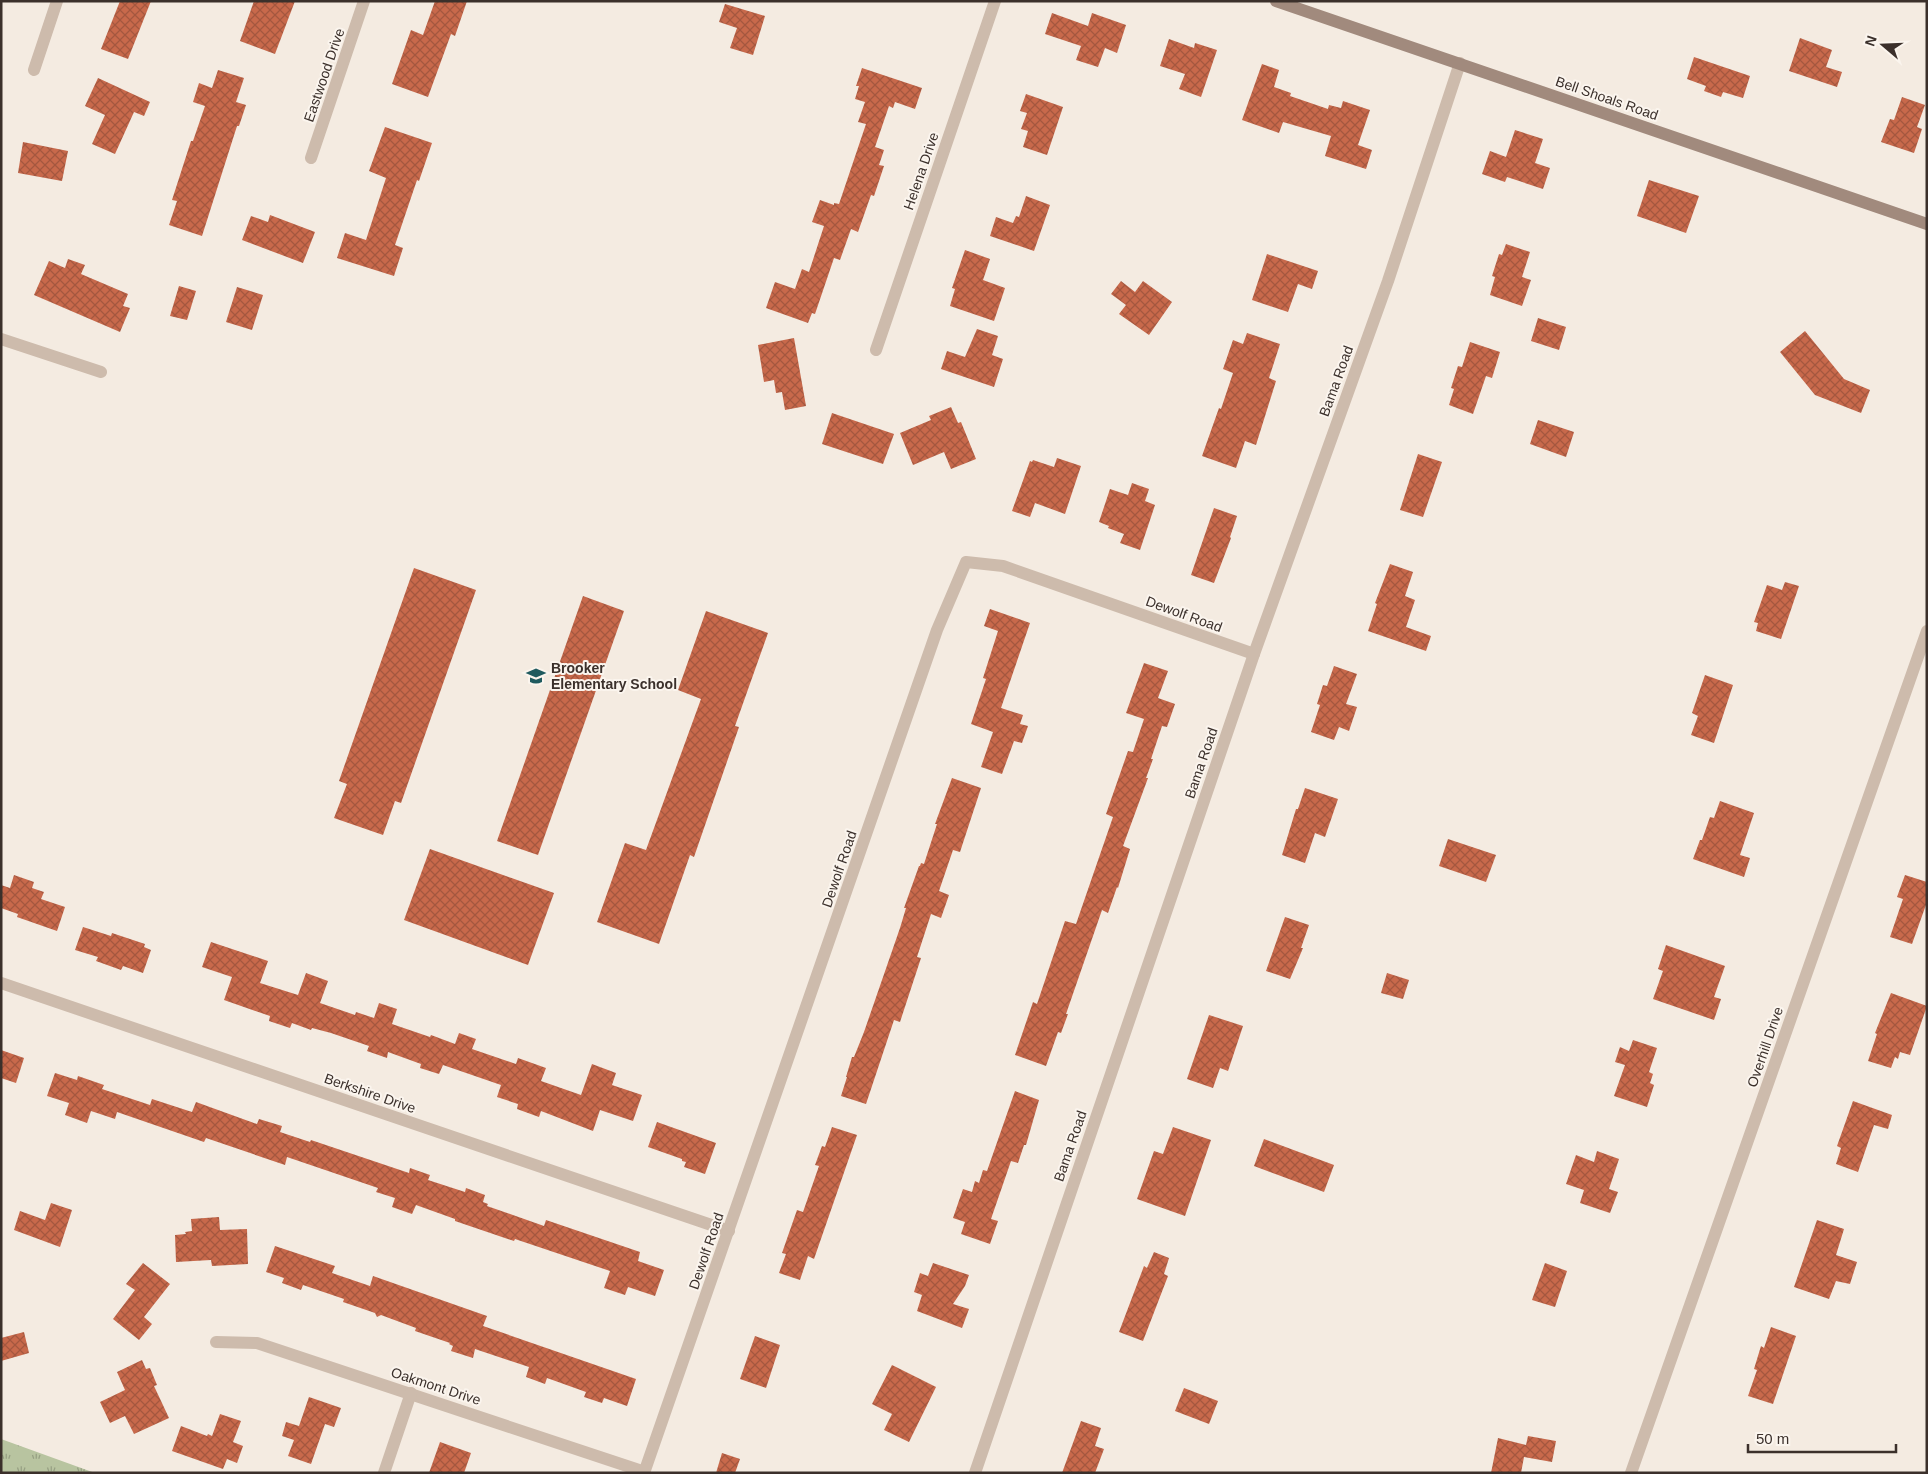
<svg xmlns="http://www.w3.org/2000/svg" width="1928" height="1474" font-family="Helvetica,sans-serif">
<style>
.park{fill:url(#park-tufts)}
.building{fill:url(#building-cross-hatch)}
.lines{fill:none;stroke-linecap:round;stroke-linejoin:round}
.street{stroke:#cdbbac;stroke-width:12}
.secondary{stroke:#a18a7d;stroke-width:12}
.labels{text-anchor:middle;stroke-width:4;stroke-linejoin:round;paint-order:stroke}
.street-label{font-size:14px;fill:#3b302b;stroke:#fbf5ee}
.poi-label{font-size:14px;font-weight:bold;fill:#3b302b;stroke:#fbf5ee;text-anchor:start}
</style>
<defs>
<pattern id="park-tufts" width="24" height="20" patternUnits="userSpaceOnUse" patternTransform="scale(1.25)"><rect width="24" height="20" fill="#b8c4a0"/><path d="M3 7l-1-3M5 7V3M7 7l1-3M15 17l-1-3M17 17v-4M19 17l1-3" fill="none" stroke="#97a083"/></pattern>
<pattern id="building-cross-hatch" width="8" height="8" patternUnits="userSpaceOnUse" patternTransform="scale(1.25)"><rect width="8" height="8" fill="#c8694b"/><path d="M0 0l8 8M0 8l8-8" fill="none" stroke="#a4573f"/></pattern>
</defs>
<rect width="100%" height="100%" fill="#f4ebe1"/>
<!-- park -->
<path class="park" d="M1,1439l94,34h-94z"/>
<!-- building -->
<g class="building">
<path d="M120,1h31l-23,58 -27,-10z"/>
<path d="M254,1h41l-20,53 -35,-13z"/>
<path d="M435,1h32l-12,35 -4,-2 -23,63 -36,-13 19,-54 12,5z"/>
<path d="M725,4l40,12 -12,39 -23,-7 7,-20 -18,-6z"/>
<path d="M1052,13l36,13 4,-13 34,12 -9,28 -12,-5 -7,19 -22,-7 5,-14 -36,-12z"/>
<path d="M1800,38l32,12 -6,17 16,5 -5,15 -48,-16z"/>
<path d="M1169,39l25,9 1,-5 22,7 -16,47 -22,-8 6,-15 -25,-8z"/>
<path d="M1694,57l56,19 -7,22 -20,-6 -2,5 -17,-6 2,-5 -19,-7z"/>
<path d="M1262,64l17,6 -5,17 17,6 -1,3 38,13 1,-4 12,3 2,-7 27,9 -12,35 14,5 -6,19 -41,-13 6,-20 -48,-14 -4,11 -37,-13z"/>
<path d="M862,68l60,20 -7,21 -20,-7 -2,6 -4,-2 -14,41 9,3 -5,15 5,1 -10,30 -3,-1 -13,37 -7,-3 -11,31 -6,-2 -19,56 -3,-1 -4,10 -42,-15 9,-26 20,7 7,-20 7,3 15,-46 -12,-4 8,-22 14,5v-2l5,1 27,-80 -8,-2 7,-20 -10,-3 4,-13h-3z"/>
<path d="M218,70l26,8 -8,24 10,3 -7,21h-2l-35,110 -33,-11 8,-24 -5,-1 19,-59h2l12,-35 -12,-4 6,-19 13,5z"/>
<path d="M98,78l52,24 -6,14 -10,-4 -19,42 -23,-10 13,-29 -20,-9z"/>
<path d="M1026,94l37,13 -16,48 -24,-8 5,-16 -7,-2 6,-16 -7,-2z"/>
<path d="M1902,97l23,8 -8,22 5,2 -8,24 -33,-11 9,-23 4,1z"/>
<path d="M385,127l47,16 -13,38 -2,-1 -22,65 8,3 -9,28 -57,-18 8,-25 21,7 20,-62 -17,-7z"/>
<path d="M1515,130l28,9 -8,24 15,5 -7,21 -36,-12 -2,5 -23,-8 8,-23 16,6z"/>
<path d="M23,142l45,9 -6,30 -44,-8z"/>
<path d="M1649,180l50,16 -13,37 -49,-17z"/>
<path d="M1026,196l24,9 -16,46 -44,-15 6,-19 17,6 3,-7 3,1z"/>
<path d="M270,215l45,17 -12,31 -61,-23 9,-24 17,6z"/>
<path d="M1506,244l24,8 -8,25 9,3 -9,26 -32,-11 5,-18 -3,-1 7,-22 3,1z"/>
<path d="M965,250l25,9 -7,21 22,8 -11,33 -44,-15 5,-17 -3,-1z"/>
<path d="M1267,254l51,17 -6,18 -14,-5 -10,28 -36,-12z"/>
<path d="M68,259l17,6 -4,9 47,20 -5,12 7,2 -10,24 -86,-37 15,-34 16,7z"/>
<path d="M1121,281l14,11 8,-11 29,21 -23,33 -30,-21 7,-9 -15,-11z"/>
<path d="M179,286l17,5 -9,29 -17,-4z"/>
<path d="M237,287l26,8 -11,35 -26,-8z"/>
<path d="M1538,318l28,9 -7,23 -28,-9z"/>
<path d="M977,329l21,7 -6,19 11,4 -9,28 -53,-18 6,-18 18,6z"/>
<path d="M1805,331l39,48 26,11 -9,23 -46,-18 -35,-43z"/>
<path d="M1247,333l33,11 -11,34 7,3 -20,64 -11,-4 -9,27 -34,-12 17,-48 2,1 12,-36 -10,-4 10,-29 10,4z"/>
<path d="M794,338l12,68 -21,4 -3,-18 -6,1 -2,-13 -10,2 -6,-37z"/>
<path d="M1470,342l30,10 -8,26 -6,-2 -13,38 -24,-9 5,-16 -3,-1 7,-22 4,1z"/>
<path d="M951,407l7,16 3,-1 15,37 -25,10 -7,-17 -31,13 -13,-32 31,-13 -2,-4z"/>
<path d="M832,413l62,21 -11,30 -61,-20z"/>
<path d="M1538,420l36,12 -8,25 -36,-13z"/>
<path d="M1418,454l24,8 -19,55 -23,-7z"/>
<path d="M1057,458l24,8 -16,48 -30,-11 -5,14 -18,-6 18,-50 2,1 1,-2 21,7z"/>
<path d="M1132,483l17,6 -4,12 10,4 -15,45 -20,-7 4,-9 -16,-6 1,-2 -10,-4 11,-33 18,6z"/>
<path d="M1214,508l23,8 -7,21 1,1 -17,45 -23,-8z"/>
<path d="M1390,564l23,8 -8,24 10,4 -9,27 25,9 -5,15 -58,-20 9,-27 -2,-1z"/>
<path d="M414,568l62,22 -75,213 -6,-2 -12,34 -49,-17 13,-34 -8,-3z"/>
<path d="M1785,582l14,4 -18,53 -25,-8 2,-8 -4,-1 13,-37 15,5z"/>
<path d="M583,596l41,15 -86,244 -41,-14z"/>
<path d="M990,609l40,14 -29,85 22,7 -3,9 8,2 -6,17 -8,-2 -12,33 -21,-7 12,-35 -22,-8 15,-45 -3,-1 15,-47 -14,-5z"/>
<path d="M706,611l62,22 -33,93 4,1 -45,130 -4,-2 -31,89 -62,-22 28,-79 21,7 55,-151 -23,-9z"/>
<path d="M1144,663l24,8 -10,27 17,6 -8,23 -5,-1 -11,33h2l-7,19h2l-25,68 7,3 -12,39 -1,-1 -9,26 -6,-3 -36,104h2l-7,19 -3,-1 -12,34 -31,-11 18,-53 4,2 28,-83 11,3 37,-107 -7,-3 22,-63 5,1 11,-33 -18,-6z"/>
<path d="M1334,666l23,8 -11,30 11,3 -8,24 -10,-4 -5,13 -23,-8 9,-27 -3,-1 6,-19 4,1z"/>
<path d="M1705,675l28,10 -19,58 -23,-8 7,-19 -6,-3z"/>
<path d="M952,778l29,10 -21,64 -7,-2 -14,41 10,4 -8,23 -10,-4 -14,43 4,1 -21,64 -6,-2 -28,84 -25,-8 6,-19h-1l6,-20h2l10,-25 36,-104 6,-20h-2l15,-42h1l1,-3 3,1 13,-40h-2z"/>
<path d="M1305,788l33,11 -13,38 -10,-4 -10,30 -23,-8 14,-46h2z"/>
<path d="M1720,801l34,12 -14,42 10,3 -6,19 -51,-18 7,-19h2l8,-23 4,1z"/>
<path d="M1448,839l48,16 -10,27 -47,-16z"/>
<path d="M430,849l124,44 -26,72 -124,-45z"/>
<path d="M14,875l20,7 -2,6 12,4 -3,7 24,8 -8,24 -40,-14 1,-3 -17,-6v-23l9,3z"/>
<path d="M1905,875l22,7v20l-15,42 -22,-7 13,-38 -6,-2z"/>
<path d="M1285,917l24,8 -8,23h2l-13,31 -24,-8z"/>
<path d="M83,927l28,9 1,-3 33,11 -1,3 7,3 -8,23 -20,-7 -2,4 -25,-9 2,-4 -23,-7z"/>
<path d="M211,942l57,19 -8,22 38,12 8,-22 22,8 -8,22 35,12 1,-3 18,6 5,-15 18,6 -5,15 38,13 1,-2 24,9 4,-11 17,6 -4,10 44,15 2,-6 28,10 -5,13 40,14 11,-31 24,9 -4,12 30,10 -9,26 -33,-11 -7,21 -52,-20 -2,6 -22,-8 1,-5 -21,-7 4,-12 -58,-20 -4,9 -19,-6 1,-4 -33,-12 -1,6 -20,-7 2,-5 -38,-13 -19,-5 -1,2 -19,-7 -2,5 -21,-7 1,-5 -46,-16 8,-23 -30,-10z"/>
<path d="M1666,945l59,21 -11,31 7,2 -7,21 -61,-21 10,-28 -5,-2z"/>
<path d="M1387,973l22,7 -6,19 -22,-6z"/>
<path d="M1891,993l36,13 -17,49 -10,-3 -2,7 -3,-2 -4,11 -23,-7 9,-27 -2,-1z"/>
<path d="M1209,1015l34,11 -15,45 -8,-3 -7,20 -26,-9z"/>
<path d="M1633,1040l24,8 -8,24 4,2 -3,9 4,2 -7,22 -33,-11 11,-31 -10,-3 5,-15 9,4z"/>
<path d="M1,1050l23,8 -8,25 -15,-5z"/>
<path d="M55,1073l22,7 1,-4 26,9 -2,4 48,16 2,-6 40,13 4,-10 61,22 2,-5 23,7 -2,6 30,10 1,-2 98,33 1,-5 20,7 -2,5 37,12 1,-4 19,7 -2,7 5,2 -1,2 57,20 2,-6 94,32 -2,9 26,9 -9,26 -27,-9 -3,8 -21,-7 6,-17 -95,-32 -1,2 -59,-20v-2l-39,-14 -4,9 -20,-7 3,-9 -19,-6 2,-4 -91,-31 -2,8 -79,-27 -2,4 -87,-30 -2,7 -24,-8 -4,12 -22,-8 4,-12 -22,-7z"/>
<path d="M1015,1091l24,9 -13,45h-2l-6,18 -7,-2 -20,58 7,2 -8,23 -29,-10 4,-12 -12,-4 10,-29 9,3 3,-11 4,2 4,-13 4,1z"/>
<path d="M1853,1101l39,14 -4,14 -14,-4 -16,47 -22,-8 5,-16 -4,-2z"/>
<path d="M657,1122l59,21 -11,31 -21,-7 2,-5 -4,-1v-2l-34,-12z"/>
<path d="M832,1127l25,8 -43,124 -6,-3 -8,24 -21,-7 7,-19 -4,-1 15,-43 6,2 16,-46 -4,-1 7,-19 3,1z"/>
<path d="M1173,1127l38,13 -26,76 -48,-17 17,-48 9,3z"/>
<path d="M1264,1139l70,26 -10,27 -70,-26z"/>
<path d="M1597,1151l22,8 -10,30 9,3 -8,21 -30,-10 4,-13 -18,-6 10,-29 18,7z"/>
<path d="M51,1203l21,7 -12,37 -46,-17 6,-19 25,9z"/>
<path d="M219,1217l1,13 27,-1 1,35 -36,2 -1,-6 -35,2 -1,-27 11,-1 -1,-2 7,-1 -1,-12z"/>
<path d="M1817,1220l27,9 -8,26 21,7 -7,22 -14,-3 -7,18 -35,-12z"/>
<path d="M275,1246l60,20 -3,7 38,13 3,-10 114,40 -4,10 153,53 -9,27 -23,-8 -2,5 -18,-6 2,-5 -39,-14 -2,6 -19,-7 3,-10 -54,-18 -2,9 -22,-7 2,-5 -4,-2 1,-1 -35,-12 1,-3 -35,-13 -4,2 -2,-4 -32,-11 1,-3 -41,-14 -2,5 -19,-7 2,-5 -18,-6z"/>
<path d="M1154,1252l15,6 -5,16 4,2 -25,65 -24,-9 25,-66 3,2z"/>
<path d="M143,1263l27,21 -26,33 8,7 -13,16 -26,-21 22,-29 -9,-6z"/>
<path d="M933,1263l36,12 -4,11 -12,18 16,5 -7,19 -45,-17 5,-16 -8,-3 6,-19 8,3z"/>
<path d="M1545,1263l22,8 -12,36 -23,-7z"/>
<path d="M1771,1327l25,9 -23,68 -25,-8 9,-26 -3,-1 7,-23 3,2z"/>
<path d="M24,1332l5,21 -28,8v-23z"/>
<path d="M755,1336l25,9 -14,43 -26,-9z"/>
<path d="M142,1360l4,9 4,-1 7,17 -3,1 15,32 -35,16 -9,-18 -15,7 -10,-21 25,-12 -8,-18z"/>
<path d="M892,1365l44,22 -27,55 -25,-12 8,-16 -20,-10z"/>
<path d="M1184,1388l34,13 -9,23 -34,-13z"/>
<path d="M309,1397l32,11 -7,19 -9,-3 -14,40 -23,-8 6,-16 -12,-4 4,-14 13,4z"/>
<path d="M220,1414l21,7 -8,21 10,4 -6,17 -10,-4 -4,10 -51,-18 9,-25 26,10 1,-2 4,2z"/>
<path d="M1081,1421l20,7 -6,18 9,3 -9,24h-33z"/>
<path d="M1528,1436l28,5 -4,21 -28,-5 -3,16h-30l7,-35 28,7z"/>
<path d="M440,1442l31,11 -7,20h-35z"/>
<path d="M722,1453l18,6 -5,14h-19z"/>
</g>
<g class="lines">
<!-- street -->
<g class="street">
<path d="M34,70l23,-69"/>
<path d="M311,158l53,-157"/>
<path d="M1,339l100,33"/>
<path d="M876,350l119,-349"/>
<path d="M1,983l728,248"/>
<path d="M216,1342l41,1 388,129"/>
<path d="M384,1473l27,-80"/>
<path d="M644,1473l293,-843 29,-68 37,4 251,88"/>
<path d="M975,1473l279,-819 134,-373 72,-218"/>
<path d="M1631,1473l296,-842"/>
</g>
<!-- secondary -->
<path class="secondary" d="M1276,1l651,223"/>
</g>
<!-- icons -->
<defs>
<g id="school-bare" transform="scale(1.5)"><path d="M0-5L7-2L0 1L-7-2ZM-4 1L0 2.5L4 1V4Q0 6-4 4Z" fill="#1f5a5e" stroke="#fbf5ee" stroke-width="2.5" paint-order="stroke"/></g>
</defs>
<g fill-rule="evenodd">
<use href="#school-bare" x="536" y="676"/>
</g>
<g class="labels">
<!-- street labels -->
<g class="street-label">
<text transform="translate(324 75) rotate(-71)" y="5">Eastwood Drive</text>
<text transform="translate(1607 98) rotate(19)" y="5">Bell Shoals Road</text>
<text transform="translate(921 171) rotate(-71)" y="5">Helena Drive</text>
<text transform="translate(1336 381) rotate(-70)" y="5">Bama Road</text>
<text transform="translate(1184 614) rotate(20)" y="5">Dewolf Road</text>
<text transform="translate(1201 763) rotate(-71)" y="5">Bama Road</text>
<text transform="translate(839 869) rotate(-71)" y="5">Dewolf Road</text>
<text transform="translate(1765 1047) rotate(-71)" y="5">Overhill Drive</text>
<text transform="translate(370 1093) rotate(19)" y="5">Berkshire Drive</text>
<text transform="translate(1070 1146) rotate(-71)" y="5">Bama Road</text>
<text transform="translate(706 1251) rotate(-71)" y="5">Dewolf Road</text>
<text transform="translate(436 1386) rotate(18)" y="5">Oakmont Drive</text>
</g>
<!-- poi labels -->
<g class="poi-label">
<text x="551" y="673">Brooker<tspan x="551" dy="16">Elementary School</tspan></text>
</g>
</g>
<!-- border -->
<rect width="1928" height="1474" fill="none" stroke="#3b302b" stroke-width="5"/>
<!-- north arrow -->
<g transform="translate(1883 45) rotate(289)" stroke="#fbf5ee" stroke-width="4" paint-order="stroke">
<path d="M0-4L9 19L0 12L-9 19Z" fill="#3b302b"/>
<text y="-8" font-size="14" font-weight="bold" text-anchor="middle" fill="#3b302b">N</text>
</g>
<!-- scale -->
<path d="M1748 1444v8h148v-8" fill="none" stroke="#3b302b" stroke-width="2.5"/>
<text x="1756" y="1444" font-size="15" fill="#3b302b" stroke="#fbf5ee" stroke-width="4" paint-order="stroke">50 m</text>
</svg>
